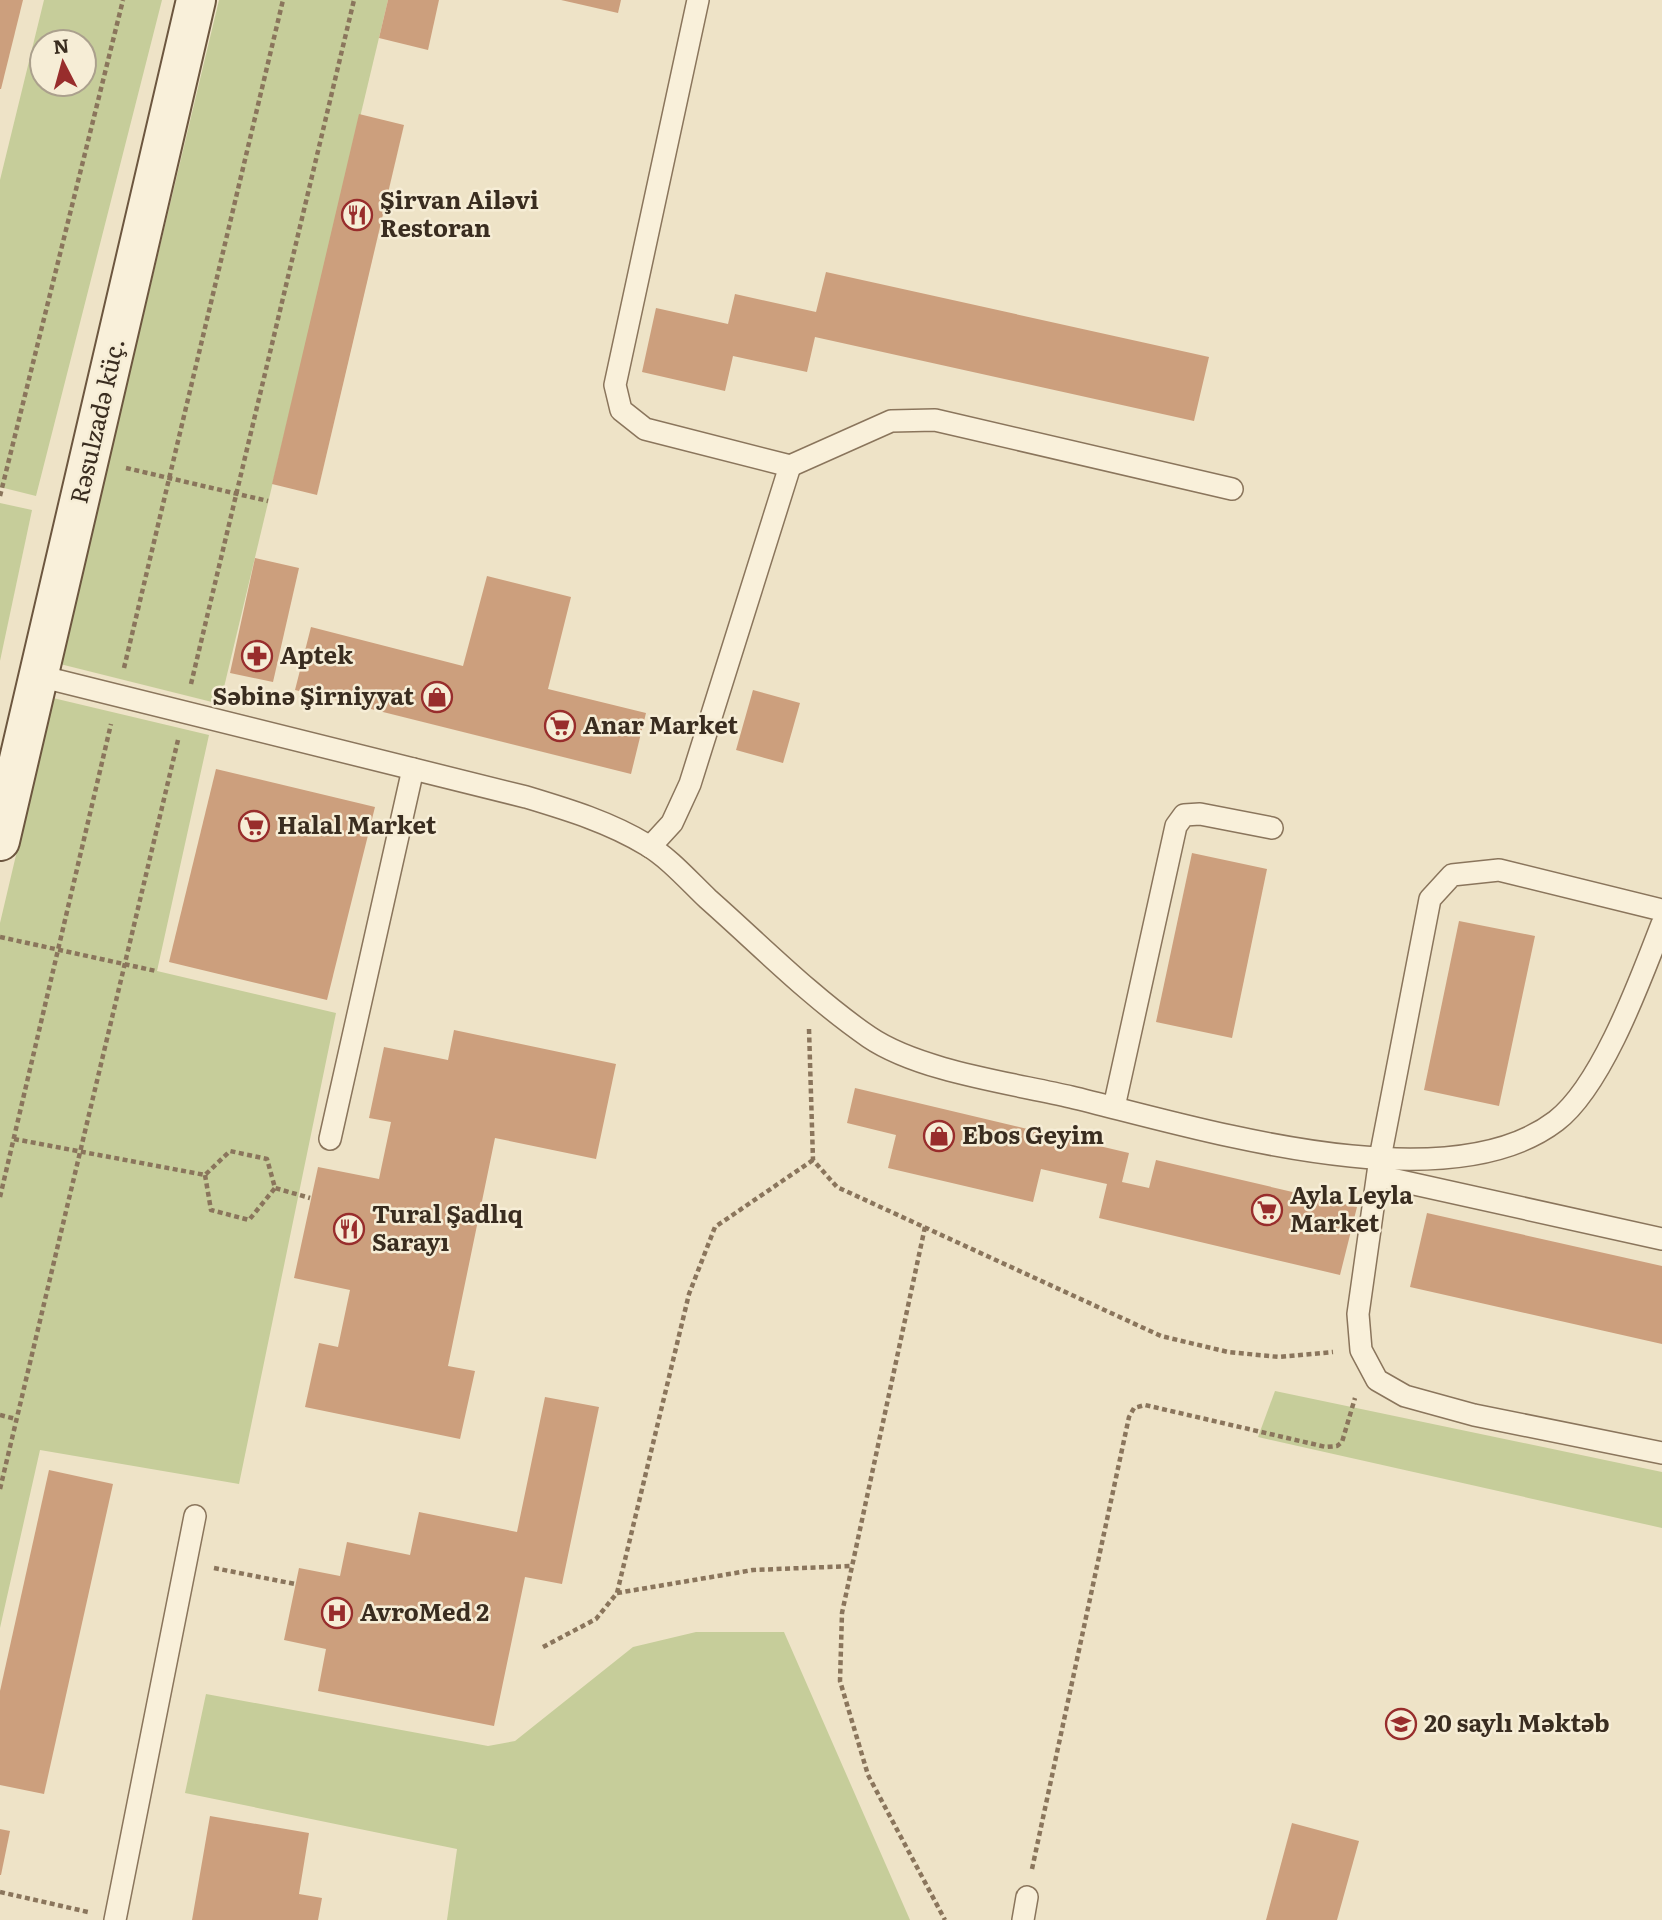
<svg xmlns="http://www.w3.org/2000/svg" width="1662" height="1920" font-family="Literata,serif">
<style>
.green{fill:#c6cd9a;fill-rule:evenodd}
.building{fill:#cc9f7d}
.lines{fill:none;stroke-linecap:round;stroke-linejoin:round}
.service-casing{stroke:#8a755c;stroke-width:24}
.secondary-casing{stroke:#6c563f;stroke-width:42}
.path{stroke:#8a755c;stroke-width:4.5;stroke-dasharray:5 3.5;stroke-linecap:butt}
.service{stroke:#f9f0da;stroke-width:21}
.secondary{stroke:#f9f0da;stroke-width:38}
.labels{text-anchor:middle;stroke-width:5;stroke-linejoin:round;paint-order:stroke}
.poi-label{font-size:24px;font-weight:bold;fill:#3a2d20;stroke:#f6edd6;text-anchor:start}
.street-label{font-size:24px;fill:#3a2d20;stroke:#f6edd6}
</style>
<rect width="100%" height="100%" fill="#eee3c7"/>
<!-- green -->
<g class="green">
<path d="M44,0h118l-126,496 -36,-9v-307zM42,42h42v42h-42z"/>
<path d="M219,0h169l-168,704 -160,-40z"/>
<path d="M0,503l32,7 -32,151z"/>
<path d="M53,698l156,37 -52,236 179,42 -97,471 -199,-34 -40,178v-705z"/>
<path d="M1275,1391l387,81v56l-404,-91z"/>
<path d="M696,1632h88l126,288h-463l10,-71 -272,-56 21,-99 282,52 27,-5 118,-94z"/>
</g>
<!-- building -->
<g class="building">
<path d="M0,0h23l-22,89h-1z"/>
<path d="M388,0h51l-11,50 -49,-12z"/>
<path d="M561,0h60l-3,13z"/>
<path d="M359,114l45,11 -87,370 -45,-11z"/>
<path d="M826,272l383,85 -15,64 -379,-84 -8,35 -74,-16 -8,35 -83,-19 14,-64 72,16 7,-30 81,18z"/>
<path d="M255,558l44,10 -26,114 -43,-9z"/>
<path d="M487,576l84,21 -23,92 98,24 -15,61 -336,-84 16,-63 152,39z"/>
<path d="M753,690l47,13 -17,60 -47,-13z"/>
<path d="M216,769l159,38 -48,193 -158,-38z"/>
<path d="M1192,853l75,16 -35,169 -76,-16z"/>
<path d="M1459,921l76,15 -36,170 -75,-16z"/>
<path d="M454,1030l162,34 -20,95 -101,-21 -47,228 27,5 -15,68 -155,-32 14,-64 19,4 12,-57 -56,-12 24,-111 61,12 12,-57 -22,-4 15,-71 64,13z"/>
<path d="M855,1088l274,65 -7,29 27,6 7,-28 201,47 -17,68 -241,-57 8,-34 -66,-15 -8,33 -145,-34 8,-33 -49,-12z"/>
<path d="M1427,1213l235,53v78l-252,-57z"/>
<path d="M545,1397l54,10 -37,177 -37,-7 -31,149 -176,-35 8,-42 -42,-9 15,-72 41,8 7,-34 63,13 9,-43 98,20z"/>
<path d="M49,1470l64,14 -69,310 -44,-9v-94z"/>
<path d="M210,1816l99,17 -10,61 23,4 -4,22h-126z"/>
<path d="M1292,1823l67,18 -22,79h-71z"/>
<path d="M0,1829l10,2 -9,44h-1z"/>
</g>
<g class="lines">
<!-- service casing -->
<g class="service-casing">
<g id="service">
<path d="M698,0l-83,385 6,25 24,19 145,37 101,-45 44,-1 297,69"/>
<path d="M39,676l487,121c43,13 83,25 121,48 22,13 42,36 61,54 52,46 103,98 161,138 50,34 142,46 202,60 125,30 374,109 485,24 46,-35 85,-143 106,-197"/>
<path d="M650,847l22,-24 18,-39 100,-318"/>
<path d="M1662,910l-163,-40 -47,5 -22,24 -50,259 -22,156 3,36 16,30 28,16 69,19 188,38"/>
<path d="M1114,1107l62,-281 8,-11 16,-1 72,14"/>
<path d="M330,1139l83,-370"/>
<path d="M1378,1176l284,63"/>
<path d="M115,1920l80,-404"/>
<path d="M1023,1920l4,-23"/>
</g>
</g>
<!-- secondary casing -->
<g class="secondary-casing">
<path id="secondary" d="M0,841l196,-841"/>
</g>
<!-- path -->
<g class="path">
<path d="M126,468l142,33"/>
<path d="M0,496l123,-496"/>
<path d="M124,668l159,-668"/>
<path d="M191,684l163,-684"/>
<path d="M0,937l156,34"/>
<path d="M809,1029l4,131 24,27 324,149 67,16 51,5 54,-5"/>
<path d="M14,1139l191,36 25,-24 37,8 8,29 35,10"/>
<path d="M205,1175l6,35 38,10 26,-32"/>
<path d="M0,1197l111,-473"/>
<path d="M925,1227l-83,386 -2,68 28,94 77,145"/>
<path d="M0,1415l16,4"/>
<path d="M0,1489l178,-749"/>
<path d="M214,1568l81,16"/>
<path d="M617,1593l136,-23 99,-4"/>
<path d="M543,1647l53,-28 21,-26 72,-299 26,-67 98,-67"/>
<path d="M1032,1869l97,-452 5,-9 11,-3 181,42 11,-1 5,-4 13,-44"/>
<path d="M0,1892l88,20"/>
</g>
<!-- service -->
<use href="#service" class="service"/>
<!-- secondary -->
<use href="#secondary" class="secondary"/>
</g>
<!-- icons -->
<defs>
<g id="restaurant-ring" transform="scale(1.575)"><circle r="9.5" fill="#f6edd6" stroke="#982d2c" stroke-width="1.5"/><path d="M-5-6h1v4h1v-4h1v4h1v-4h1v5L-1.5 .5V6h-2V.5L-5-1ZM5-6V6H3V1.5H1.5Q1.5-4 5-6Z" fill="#982d2c"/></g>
<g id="pharmacy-ring" transform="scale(1.575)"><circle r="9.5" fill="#f6edd6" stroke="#982d2c" stroke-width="1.5"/><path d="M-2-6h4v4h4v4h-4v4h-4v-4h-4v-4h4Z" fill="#982d2c"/></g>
<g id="shop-ring" transform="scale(1.575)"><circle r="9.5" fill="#f6edd6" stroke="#982d2c" stroke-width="1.5"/><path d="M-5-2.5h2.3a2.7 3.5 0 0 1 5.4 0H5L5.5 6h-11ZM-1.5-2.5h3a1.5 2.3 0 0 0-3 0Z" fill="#982d2c"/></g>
<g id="supermarket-ring" transform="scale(1.575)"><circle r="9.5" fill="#f6edd6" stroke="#982d2c" stroke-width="1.5"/><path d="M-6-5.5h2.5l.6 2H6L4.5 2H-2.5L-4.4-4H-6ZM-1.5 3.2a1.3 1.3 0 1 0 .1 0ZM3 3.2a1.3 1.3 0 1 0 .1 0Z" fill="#982d2c"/></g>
<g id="hospital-ring" transform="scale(1.575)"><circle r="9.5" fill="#f6edd6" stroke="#982d2c" stroke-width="1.5"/><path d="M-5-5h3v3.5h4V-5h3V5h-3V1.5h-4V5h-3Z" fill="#982d2c"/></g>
<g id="school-ring" transform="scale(1.575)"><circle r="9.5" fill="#f6edd6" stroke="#982d2c" stroke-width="1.5"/><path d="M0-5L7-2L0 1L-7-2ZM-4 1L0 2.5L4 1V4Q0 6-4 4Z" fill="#982d2c"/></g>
</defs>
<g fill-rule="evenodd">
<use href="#restaurant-ring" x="357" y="215"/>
<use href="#pharmacy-ring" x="257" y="656"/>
<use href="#shop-ring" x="437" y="697"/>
<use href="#supermarket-ring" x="560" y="726"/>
<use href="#supermarket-ring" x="254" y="826"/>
<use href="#shop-ring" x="939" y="1136"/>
<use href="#supermarket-ring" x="1267" y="1210"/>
<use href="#restaurant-ring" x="349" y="1229"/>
<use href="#hospital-ring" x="337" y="1613"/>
<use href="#school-ring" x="1401" y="1724"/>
</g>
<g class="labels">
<!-- poi labels -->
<g class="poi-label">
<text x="380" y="209">Şirvan Ailəvi<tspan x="380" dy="28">Restoran</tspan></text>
<text x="280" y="664">Aptek</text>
<text x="414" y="705" text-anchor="end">Səbinə Şirniyyat</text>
<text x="583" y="734">Anar Market</text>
<text x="277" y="834">Halal Market</text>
<text x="962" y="1144">Ebos Geyim</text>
<text x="1290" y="1204">Ayla Leyla<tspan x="1290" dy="28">Market</tspan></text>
<text x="372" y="1223">Tural Şadlıq<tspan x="372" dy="28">Sarayı</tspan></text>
<text x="360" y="1621">AvroMed 2</text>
<text x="1424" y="1732">20 saylı Məktəb</text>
</g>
<!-- street labels -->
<g class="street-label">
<text transform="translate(98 421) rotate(-77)" y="8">Rəsulzadə küç.</text>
</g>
</g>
<!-- north arrow -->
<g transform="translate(63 63) rotate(354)"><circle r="33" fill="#f6edd6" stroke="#aba08d" stroke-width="2"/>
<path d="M0-5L12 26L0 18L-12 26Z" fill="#982d2c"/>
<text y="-10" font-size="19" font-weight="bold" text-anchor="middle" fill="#3a2d20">N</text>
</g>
</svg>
